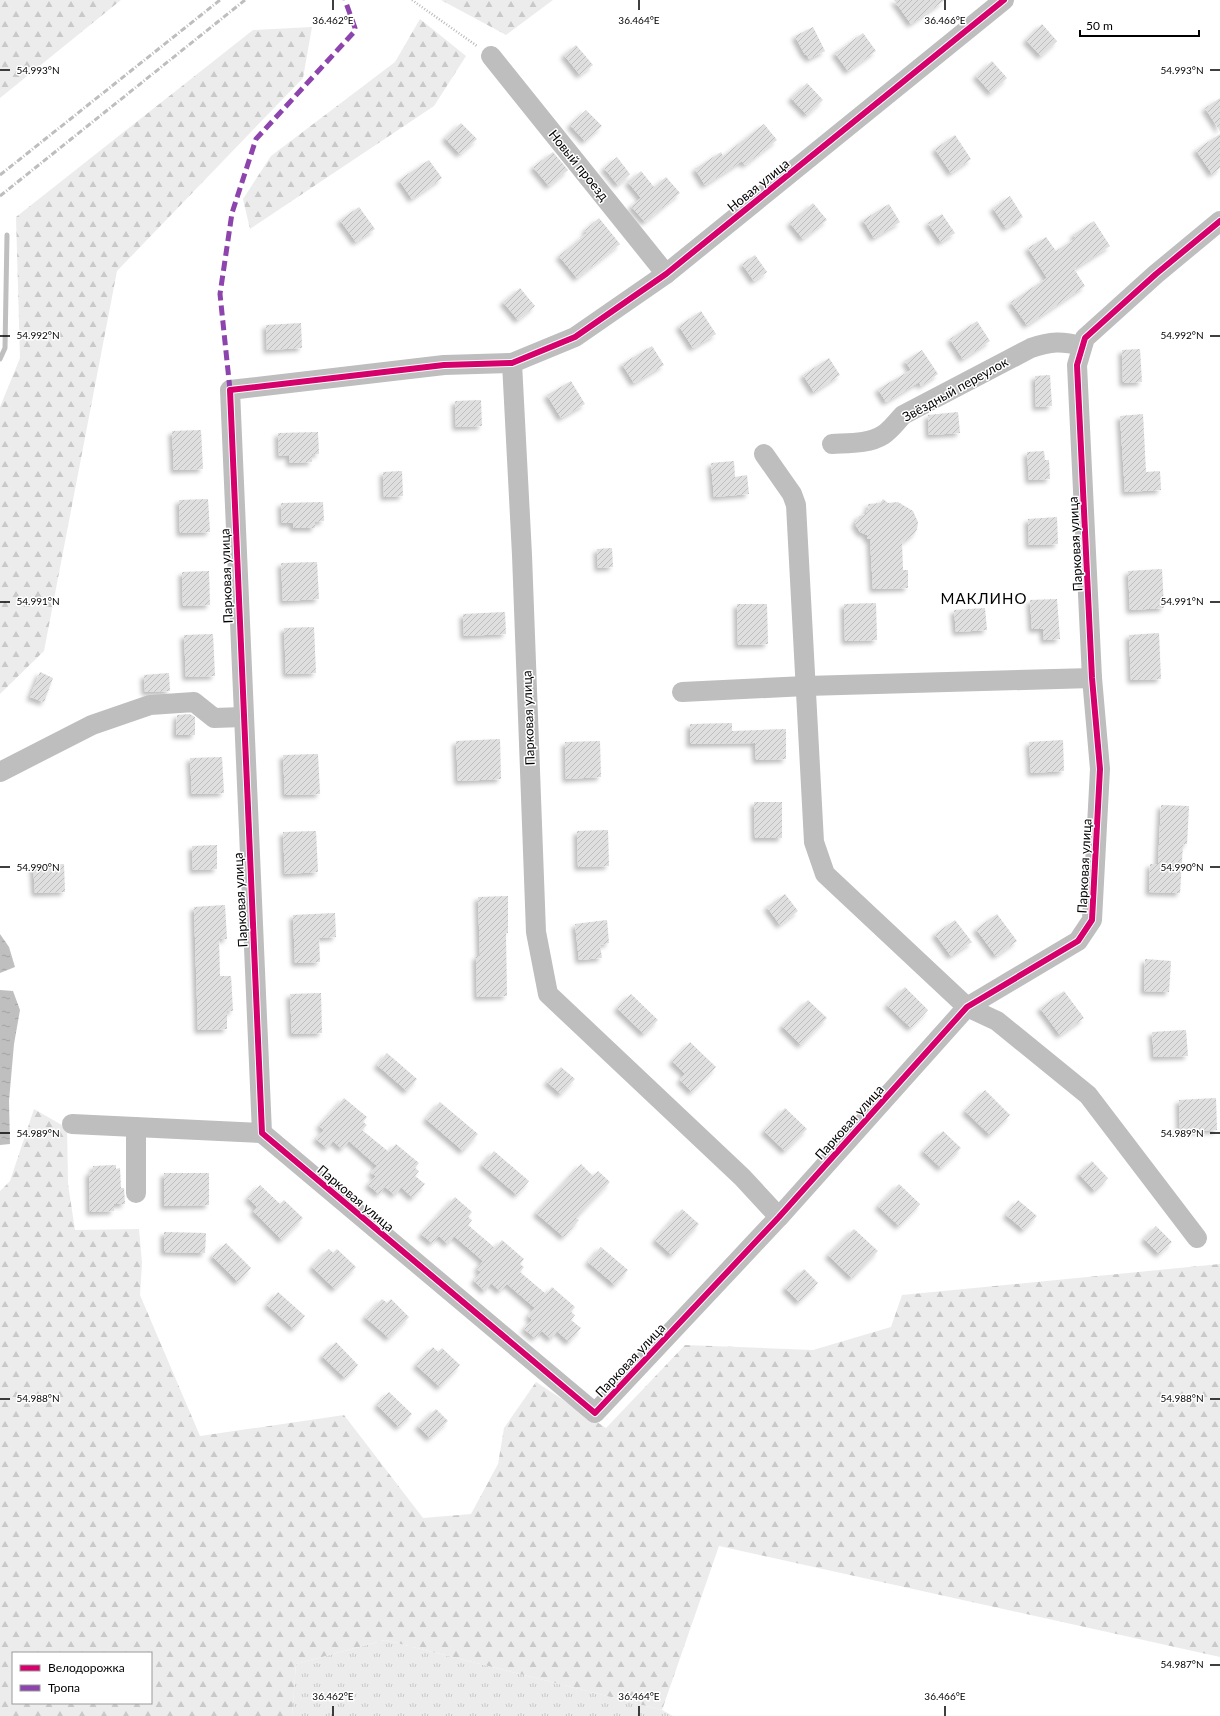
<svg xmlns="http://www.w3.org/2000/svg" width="1220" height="1716" font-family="Lato,sans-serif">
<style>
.grass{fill:url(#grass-tufts)}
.forest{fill:url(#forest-firs);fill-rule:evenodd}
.water{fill:url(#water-ripples)}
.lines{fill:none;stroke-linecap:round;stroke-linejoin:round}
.stream{stroke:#bfbfbf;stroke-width:5}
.building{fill:url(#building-hatch);filter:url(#shadow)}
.path{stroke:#b9b9b9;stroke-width:2.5;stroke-dasharray:1 2;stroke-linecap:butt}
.minor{stroke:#bebebe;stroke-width:20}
.rail{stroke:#bebebe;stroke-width:3;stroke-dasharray:6 2 1 2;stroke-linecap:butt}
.quiet{stroke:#8e44ad;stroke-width:5;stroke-dasharray:10 5;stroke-linecap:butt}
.cycleway-casing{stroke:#fff;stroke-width:8}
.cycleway{stroke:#d6006c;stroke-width:6}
.ticks{fill:none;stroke:#000;stroke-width:1.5}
.labels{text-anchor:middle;stroke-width:3;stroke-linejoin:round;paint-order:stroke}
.street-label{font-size:13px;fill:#000;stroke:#fff}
.quarter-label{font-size:15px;letter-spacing:1px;fill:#000;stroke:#fff}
.ticks-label{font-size:10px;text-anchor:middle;fill:#000;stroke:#fff;stroke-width:3;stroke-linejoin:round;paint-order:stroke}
</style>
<defs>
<pattern id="grass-tufts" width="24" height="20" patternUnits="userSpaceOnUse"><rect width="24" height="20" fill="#ececec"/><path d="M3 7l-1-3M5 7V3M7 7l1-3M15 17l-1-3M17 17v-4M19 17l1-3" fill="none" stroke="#c9c9c9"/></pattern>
<pattern id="forest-firs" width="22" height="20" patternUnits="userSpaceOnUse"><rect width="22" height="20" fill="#ececec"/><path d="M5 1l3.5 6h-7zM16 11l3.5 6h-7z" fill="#c9c9c9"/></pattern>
<pattern id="water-ripples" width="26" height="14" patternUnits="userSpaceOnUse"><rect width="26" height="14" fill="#bfbfbf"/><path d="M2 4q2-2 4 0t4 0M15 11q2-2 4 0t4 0" fill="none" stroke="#a2a2a2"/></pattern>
<pattern id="building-hatch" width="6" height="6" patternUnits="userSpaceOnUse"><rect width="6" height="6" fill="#dfdfdf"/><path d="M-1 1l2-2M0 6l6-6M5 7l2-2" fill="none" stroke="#bebebe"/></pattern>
<filter id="shadow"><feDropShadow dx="-3.5" dy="3.5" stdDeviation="2" flood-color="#0004"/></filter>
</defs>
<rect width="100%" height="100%" fill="#fff"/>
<!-- grass -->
<path class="grass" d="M385,1640l277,70 11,6h-381l4,-52z"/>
<!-- forest -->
<g class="forest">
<path d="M0,0h121l-121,98z"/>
<path d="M441,0h112l-47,35z"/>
<path d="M420,19l46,37 -32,50 -184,123 -7,-30 28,-43 124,-94z"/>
<path d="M312,27l-9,51 -186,193 -73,380 -44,43v-287l20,-49 -4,-141 237,-187z"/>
<path d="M34,1109l33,19 1,56 7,46 64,-1 3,34 -2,32 60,141 144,-21 79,103 48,-4 27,-50 6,-36 32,-46 70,46 79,-83 128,5 78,-23 11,-32 318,-31v393l-501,-111 -57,164 -277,-70 -89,24 -4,52h-292v-525l10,-10zM13,1653h138v50h-138z"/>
</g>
<!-- water -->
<g class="water">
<path d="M0,934l9,13 6,20 -15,6z"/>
<path d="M0,990l13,1 7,19 -6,34 -5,57 1,43 -10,1z"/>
</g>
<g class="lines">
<!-- stream -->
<path class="stream" d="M0,359l5,-11 2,-113"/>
</g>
<!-- building -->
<g class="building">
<path d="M894,0h51l-34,24z"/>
<path d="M1042,24l15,17 -16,15 -15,-16z"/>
<path d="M813,27l12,24 -16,8 -3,-5 -1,1 -10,-19z"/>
<path d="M863,33l13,18 -28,20 -13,-18z"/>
<path d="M576,45l17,20 -13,10 -16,-20z"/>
<path d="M992,61l15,17 -16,15 -15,-17z"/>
<path d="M807,83l16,17 -16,15 -16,-17z"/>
<path d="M1220,98v33l-15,-23z"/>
<path d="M586,110l16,16 -17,15 -15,-16z"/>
<path d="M461,123l16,16 -17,15 -15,-16z"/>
<path d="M764,124l13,16 -32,25 -3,-4 -37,24 -10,-16 26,-17 2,4z"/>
<path d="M1220,134v34l-8,6 -16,-24z"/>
<path d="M955,135l16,24 -20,14 -16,-24z"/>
<path d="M553,152l15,18 -19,16 -16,-19z"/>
<path d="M617,157l13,17 -12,11 -14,-17z"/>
<path d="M429,160l13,18 -30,21 -13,-19z"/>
<path d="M641,171l13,16 12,-10 14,16 -35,29 -14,-16 10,-8 -13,-16z"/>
<path d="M1010,196l13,21 -17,11 -13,-20z"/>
<path d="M813,203l14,17 -24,19 -13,-16z"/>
<path d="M889,204l11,18 -26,16 -11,-18z"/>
<path d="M359,207l16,22 -19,13 -16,-22z"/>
<path d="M942,214l13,19 -14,9 -13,-19z"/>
<path d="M599,218l21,26 -43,34 -18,-22 28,-23 -2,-3z"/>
<path d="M1094,221l16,25 -36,23 11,17 -58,39 -16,-23 36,-24 -19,-30 18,-11 10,14 20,-13 -3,-3z"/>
<path d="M755,255l12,17 -13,9 -12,-17z"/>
<path d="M520,288l15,18 -17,14 -15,-18z"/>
<path d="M701,311l15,23 -23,14 -14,-22z"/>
<path d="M977,321l13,20 -27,18 -13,-20z"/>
<path d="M301,323l1,25 -35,2 -1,-25z"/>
<path d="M652,346l12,19 -30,18 -12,-19z"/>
<path d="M1140,349l2,33 -19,1 -1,-33z"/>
<path d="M922,350l16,24 -17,12 -2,-4 -33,20 -8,-13 33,-19 -6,-9z"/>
<path d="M829,358l11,17 -26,17 -11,-17z"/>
<path d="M1050,375l2,31 -16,1 -1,-31z"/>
<path d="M571,381l14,23 -24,14 -14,-23z"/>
<path d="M481,400l1,26 -26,1 -1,-26z"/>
<path d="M958,412l2,21 -31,2 -1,-20z"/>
<path d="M1143,414l3,58 14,-1 1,19 -36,2 -5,-76z"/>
<path d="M201,430l2,39 -29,1 -2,-39z"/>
<path d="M318,432l1,22h-7v8l-22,1 -1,-8 -10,1 -1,-23z"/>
<path d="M1044,451l1,9h4l1,19 -21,1 -2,-28z"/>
<path d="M734,461l1,16 12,-2 2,19 -35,3 -3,-34z"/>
<path d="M402,471l1,25 -19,1 -1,-25z"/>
<path d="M208,499l2,33 -30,1 -1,-33z"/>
<path d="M883,499l5,4 10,-1 15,9 5,11 -1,7 -3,5 -12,9 1,27h5v18l-35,1 -3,-50h-3v-4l-7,-3 -5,-8 4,-8 7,-2v-4h3l-1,-6 12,-1z"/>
<path d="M323,502l1,19 -9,1v6h-22v-5h-11l-1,-20z"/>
<path d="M1057,517l1,27 -29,1 -1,-26z"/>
<path d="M612,548l1,19 -15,1 -1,-19z"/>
<path d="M317,562l2,37 -36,2 -2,-38z"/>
<path d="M1162,569l2,39 -34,2 -2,-39z"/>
<path d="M209,571l1,34 -27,1 -1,-34z"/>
<path d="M1057,599l3,40 -16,1 -1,-11h-11l-2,-29z"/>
<path d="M876,603l1,37 -32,1 -1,-37z"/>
<path d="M737,604h30l1,40 -30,1z"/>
<path d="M985,608l2,22 -31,2 -2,-22z"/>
<path d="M505,612l1,22 -42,2 -1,-22z"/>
<path d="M314,627l2,46 -30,1 -2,-46z"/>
<path d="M1159,633l2,46 -30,1 -2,-45z"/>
<path d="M213,634l2,42 -29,1 -2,-42z"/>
<path d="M40,672l13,6 -9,24 -14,-5z"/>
<path d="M169,673l1,18 -25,1 -1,-17z"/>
<path d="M190,714l5,3v18h-19l1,-20z"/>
<path d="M732,723v8l54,-2v30l-30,1 -1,-17 -65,1v-20z"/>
<path d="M500,739l1,40 -43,2 -2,-40z"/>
<path d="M1063,740l1,31 -33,2 -2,-31z"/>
<path d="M600,741l1,36 -35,2 -1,-37z"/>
<path d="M318,754l2,40 -35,1 -2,-40z"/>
<path d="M222,757l2,36 -32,1 -2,-36z"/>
<path d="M754,802h28v36h-27z"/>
<path d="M1161,805l28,1 -2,38h-4l-3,49 -31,-1 1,-28h8z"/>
<path d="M608,830l1,36 -31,1 -1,-36z"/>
<path d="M316,831l2,41 -33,2 -2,-42z"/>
<path d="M217,845v24l-24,1 -1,-24z"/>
<path d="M64,864l1,28 -30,1 -2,-28z"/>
<path d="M785,894l13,17 -18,14 -13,-18z"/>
<path d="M508,896v37h-2l1,63 -30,1 -1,-41h4l-2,-59z"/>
<path d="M225,905l2,34h-8l1,37h11l2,35h-6v18l-29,1 -4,-123z"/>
<path d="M335,913l1,24 -17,1 1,24 -25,1 -2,-48z"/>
<path d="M997,914l20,27 -21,15 -20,-27z"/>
<path d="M607,920l2,23 -9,2 2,13 -23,2 -4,-36z"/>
<path d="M955,920l17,22 -21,14 -16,-22z"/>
<path d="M1145,959l26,2 -2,31 -25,-1z"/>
<path d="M905,987l23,23 -17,18 -24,-23z"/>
<path d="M1064,991l20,27 -24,17 -20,-27z"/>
<path d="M321,993l1,40 -30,1 -2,-40z"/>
<path d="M631,994l27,26 -14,14 -27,-26z"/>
<path d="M808,1000l19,18 -26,27 -19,-19z"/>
<path d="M1186,1030l2,26 -34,1 -2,-25z"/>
<path d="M690,1042l26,25 -24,25 -12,-12 5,-6 -13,-13z"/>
<path d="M387,1053l30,26 -10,12 -30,-26z"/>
<path d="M561,1067l14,12 -14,15 -14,-12z"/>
<path d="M985,1090l25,25 -20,20 -25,-24z"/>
<path d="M344,1098l23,19 -4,5 4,3 -5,5 27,22 7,-8 23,19 -4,5 4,3 -4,5 10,8 -12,14 -12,-11 -6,8 -10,-8 -6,7 -11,-9 8,-9 -5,-3 6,-7 -28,-25 -7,8 -9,-8 -6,7 -11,-9 8,-9 -5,-4z"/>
<path d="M1216,1098l1,32 -37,2 -1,-32z"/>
<path d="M440,1102l38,32 -15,17 -37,-32z"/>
<path d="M785,1108l22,21 -22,22 -21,-20z"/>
<path d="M943,1131l18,17 -20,20 -18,-17z"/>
<path d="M494,1151l35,30 -12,14 -35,-30z"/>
<path d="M1092,1161l16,17 -13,13 -16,-17z"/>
<path d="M581,1164l12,12 5,-5 12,11 -34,36 3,2 -15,17 -28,-24z"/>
<path d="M116,1165v4l4,-1 1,20h3l1,16h-11v7l-24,1 -1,-40h4v-6z"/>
<path d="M164,1173h45v32l-45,1z"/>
<path d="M899,1184l21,20 -21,22 -21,-20z"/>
<path d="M260,1185l20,19 4,-4 19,18 -21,22 -29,-29 4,-4 -9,-9z"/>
<path d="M455,1197l17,15 -4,5 4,3 -4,5 27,23 7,-8 22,19 -4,5 4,3 -4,5 26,22 6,-7 23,20 -4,5 4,3 -4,5 10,8 -12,14 -12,-11 -6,8 -9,-8 -7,7 -11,-9 8,-9 -4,-4 7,-8 -28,-24 -7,7 -9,-8 -6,8 -11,-10 7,-9 -4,-3 6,-8 -29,-25 -6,8 -9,-8 -7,7 -11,-9z"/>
<path d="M1018,1200l19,16 -13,14 -18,-15z"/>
<path d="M682,1209l17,15 -27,31 -17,-15z"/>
<path d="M1156,1226l16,16 -13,12 -15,-15z"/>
<path d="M854,1229l24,22 -26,27 -24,-23z"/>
<path d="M164,1232l42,1 -1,20 -41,-1z"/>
<path d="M226,1243l25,25 -13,14 -26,-26z"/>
<path d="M601,1247l27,23 -13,15 -27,-23z"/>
<path d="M329,1249l4,4 4,-4 19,18 -21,22 -23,-22z"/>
<path d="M804,1269l14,14 -19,19 -14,-14z"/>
<path d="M278,1292l27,24 -11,13 -27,-24z"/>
<path d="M382,1299l5,4 4,-4 18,18 -20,21 -24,-21z"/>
<path d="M336,1342l22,23 -13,13 -23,-22z"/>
<path d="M433,1347l5,5 4,-4 18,17 -20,22 -24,-22z"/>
<path d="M389,1392l23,22 -13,13 -22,-22z"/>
<path d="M436,1409l12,12 -18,17 -12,-12z"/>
</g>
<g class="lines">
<!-- path -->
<path class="path" d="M412,0l65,46"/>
<!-- minor -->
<g class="minor">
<path d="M1004,0l-338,274 -91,63 -63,26 -68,2 -214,25 32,743 333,280 184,-196 188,-210 111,-66 14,-21 8,-151 -8,-91 -15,-313 8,-27 71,-64 64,-53"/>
<path d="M491,56l175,218"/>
<path d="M512,363l10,192 14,377 12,62 194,183 37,40"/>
<path d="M832,444c16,-1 37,0 51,-9 8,-5 14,-14 20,-20l128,-67c20,-7 31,-7 51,-2"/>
<path d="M764,454l28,40 4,11 18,337 11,32 142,133 30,14 91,74 109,143"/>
<path d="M682,692l124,-6 286,-8"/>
<path d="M0,772l92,-47 58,-20 44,-3 20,16 29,-1"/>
<path d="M72,1124l190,9"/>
<path d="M136,1127v66"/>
</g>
<!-- rail -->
<g class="rail">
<path d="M0,175l220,-175"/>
<path d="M0,196l245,-196"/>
</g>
<!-- quiet -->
<path class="quiet" d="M230,390l-10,-96 12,-81 24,-74 98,-107 1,-4 -10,-28"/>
<!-- cycleway casing -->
<g class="cycleway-casing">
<path id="cycleway" d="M1004,0l-338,274 -91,63 -63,26 -68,2 -214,25 32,743 333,280 184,-196 188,-210 111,-66 14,-21 8,-151 -8,-91 -15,-313 8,-27 71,-64 64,-53"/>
</g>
<!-- cycleway -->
<use href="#cycleway" class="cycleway"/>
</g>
<!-- ticks -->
<path class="ticks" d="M333,0v10M639,0v10M945,0v10M0,70h10M1210,70h10M0,336h10M1210,336h10M0,602h10M1210,602h10M0,867h10M1210,867h10M0,1133h10M1210,1133h10M0,1399h10M1210,1399h10M1210,1665h10M333,1706v10M639,1706v10M945,1706v10"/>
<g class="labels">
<!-- street labels -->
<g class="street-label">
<text transform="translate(579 165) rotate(51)" y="5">Новый проезд</text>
<text transform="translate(758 185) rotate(-39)" y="5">Новая улица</text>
<text transform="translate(955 389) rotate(-29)" y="5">Звёздный переулок</text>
<text transform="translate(1075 544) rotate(-93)" y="5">Парковая улица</text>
<text transform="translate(226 576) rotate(-92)" y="5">Парковая улица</text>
<text transform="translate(528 718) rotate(-92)" y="5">Парковая улица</text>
<text transform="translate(1084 866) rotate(-87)" y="5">Парковая улица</text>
<text transform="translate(240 900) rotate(-93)" y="5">Парковая улица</text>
<text transform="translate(849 1122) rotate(-48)" y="5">Парковая улица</text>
<text transform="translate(356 1198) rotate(40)" y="5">Парковая улица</text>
<text transform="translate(630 1360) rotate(-47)" y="5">Парковая улица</text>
</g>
<!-- quarter labels -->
<g class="quarter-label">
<text x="984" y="604">МАКЛИНО</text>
</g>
</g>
<g class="ticks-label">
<text x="333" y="24">36.462°E</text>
<text x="639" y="24">36.464°E</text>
<text x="945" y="24">36.466°E</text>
<text x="38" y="74">54.993°N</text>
<text x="1182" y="74">54.993°N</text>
<text x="38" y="339">54.992°N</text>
<text x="1182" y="339">54.992°N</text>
<text x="38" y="605">54.991°N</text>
<text x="1182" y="605">54.991°N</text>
<text x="38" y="871">54.990°N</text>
<text x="1182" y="871">54.990°N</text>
<text x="38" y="1137">54.989°N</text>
<text x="1182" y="1137">54.989°N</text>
<text x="38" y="1402">54.988°N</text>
<text x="1182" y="1402">54.988°N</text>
<text x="1182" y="1668">54.987°N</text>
<text x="333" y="1700">36.462°E</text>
<text x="639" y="1700">36.464°E</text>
<text x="945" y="1700">36.466°E</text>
</g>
<!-- legend -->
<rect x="12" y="1652" width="140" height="52" fill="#ffffff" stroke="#999999"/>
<rect x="20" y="1665" width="20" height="6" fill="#d6006c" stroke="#999999"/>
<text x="48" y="1672" font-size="12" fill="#000000">Велодорожка</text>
<rect x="20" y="1685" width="20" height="6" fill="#8e44ad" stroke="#999999"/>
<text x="48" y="1692" font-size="12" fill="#000000">Тропа</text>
<!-- scale -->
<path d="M1080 30v6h119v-6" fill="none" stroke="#000000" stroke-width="2"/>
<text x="1086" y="30" font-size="12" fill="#000000" stroke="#ffffff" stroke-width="3" paint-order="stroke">50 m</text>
</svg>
